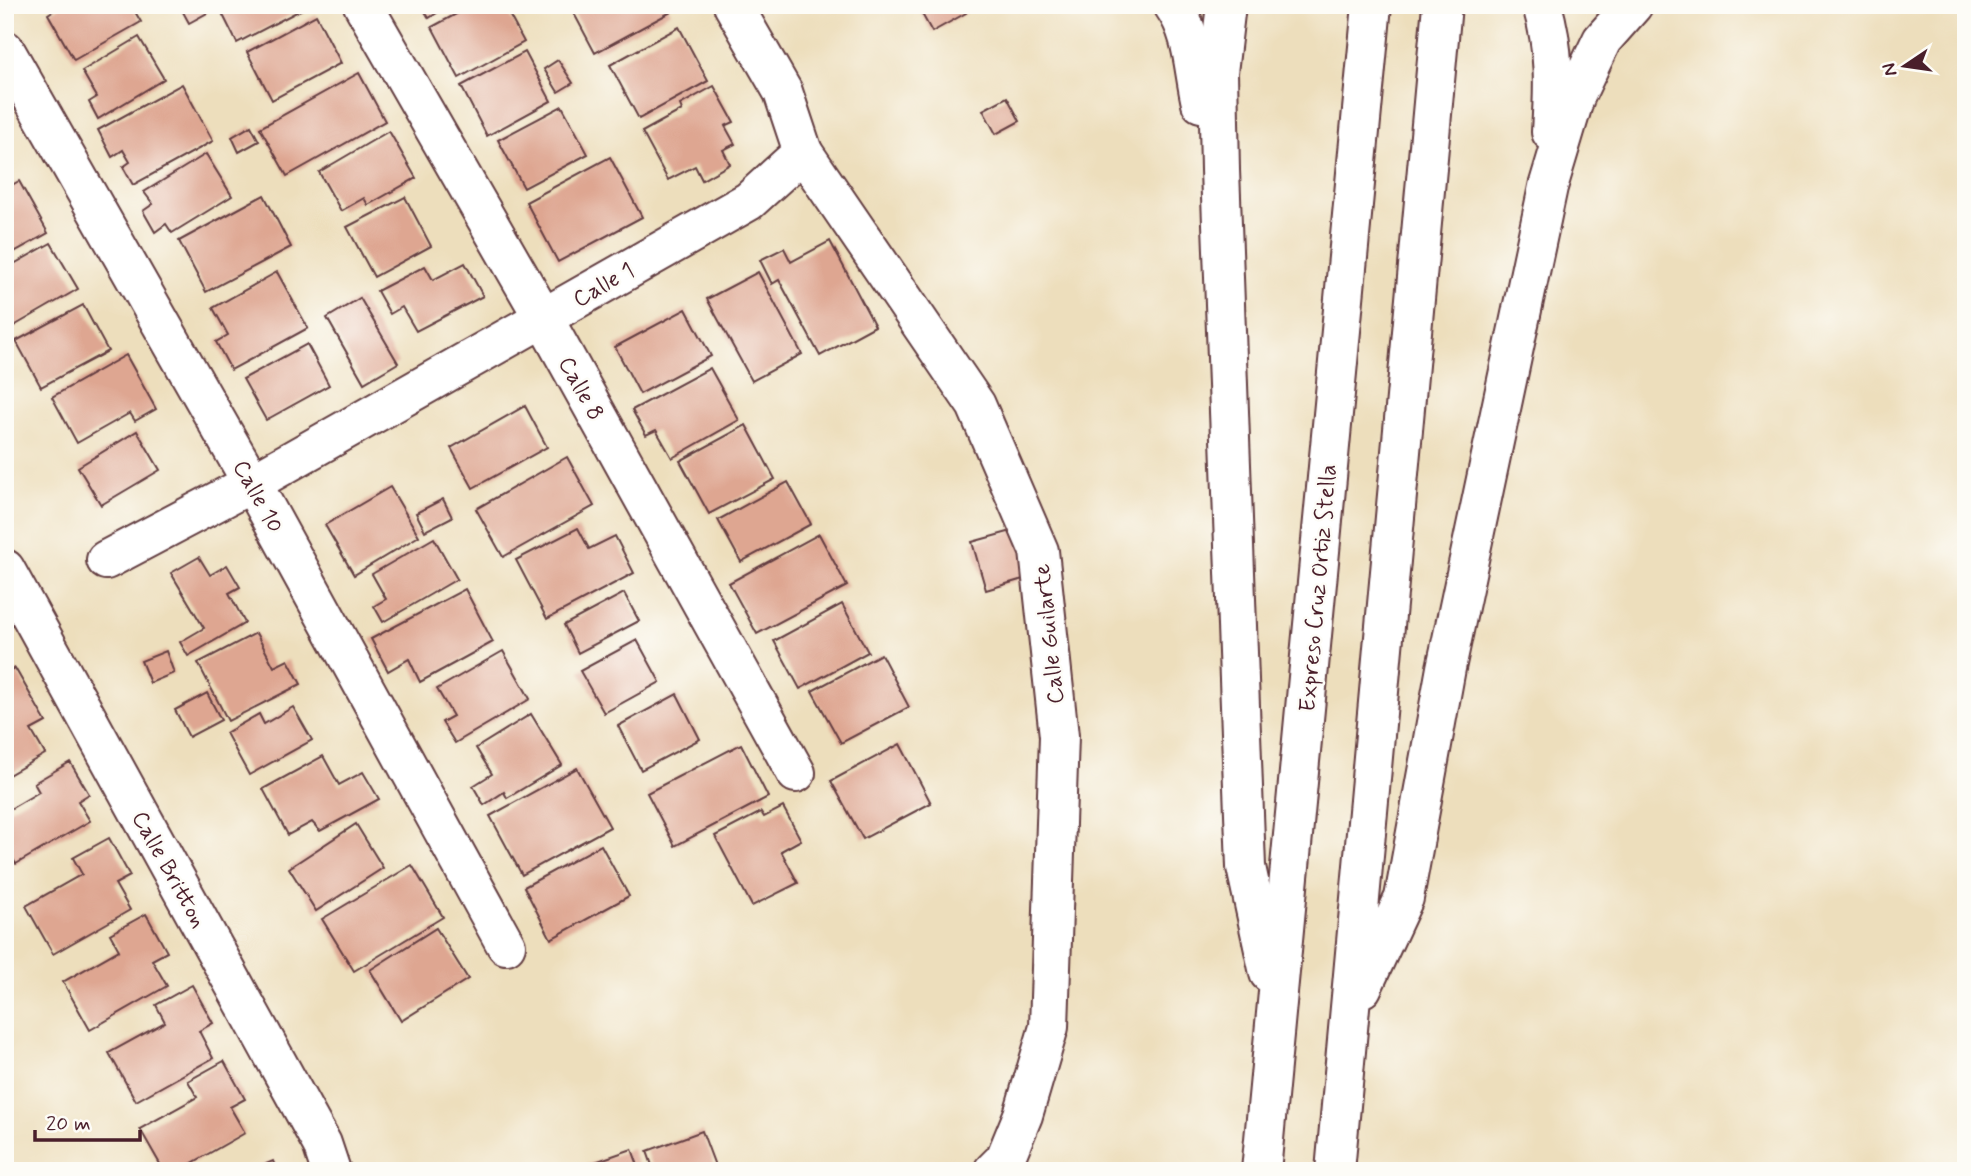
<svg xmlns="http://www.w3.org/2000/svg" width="1971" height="1176" font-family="Mynerve,sans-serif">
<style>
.building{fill:#dea691}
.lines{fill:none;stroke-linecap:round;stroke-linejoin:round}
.minor-casing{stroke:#623c41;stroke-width:42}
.highway-casing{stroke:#623c41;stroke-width:42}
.minor{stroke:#fff;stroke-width:38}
.highway{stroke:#fff;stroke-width:38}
.labels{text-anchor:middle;stroke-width:5;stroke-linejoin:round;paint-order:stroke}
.street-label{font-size:23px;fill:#4a1f2b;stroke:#fdfcf7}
</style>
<rect width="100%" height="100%" fill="#fdfcf7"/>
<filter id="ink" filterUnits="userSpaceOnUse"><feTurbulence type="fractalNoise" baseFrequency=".0143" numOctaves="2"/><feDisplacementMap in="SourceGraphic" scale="14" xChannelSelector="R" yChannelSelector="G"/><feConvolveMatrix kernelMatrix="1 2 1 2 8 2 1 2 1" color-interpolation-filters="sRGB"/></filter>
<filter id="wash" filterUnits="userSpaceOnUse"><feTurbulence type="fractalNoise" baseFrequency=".00686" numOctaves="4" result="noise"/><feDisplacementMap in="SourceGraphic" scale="28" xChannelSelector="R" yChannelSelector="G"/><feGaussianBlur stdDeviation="1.57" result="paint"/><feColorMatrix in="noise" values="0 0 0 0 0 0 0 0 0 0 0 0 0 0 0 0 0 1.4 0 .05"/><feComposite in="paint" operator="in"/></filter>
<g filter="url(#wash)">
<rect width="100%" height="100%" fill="#eddebc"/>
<g id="blocks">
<!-- building -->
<g class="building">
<path d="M62,5h69l10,17 -67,38 -26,-46z"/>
<path d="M196,5h7l4,8 -18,10 -6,-11z"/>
<path d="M218,5h92l-73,38z"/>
<path d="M421,5h28l-20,13z"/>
<path d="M473,5h31l20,37 -65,36 -27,-51z"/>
<path d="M572,5h95l4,7 -76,41 -25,-47z"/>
<path d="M917,5h44l5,8 -34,19z"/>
<path d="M316,15l25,48 -69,37 -25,-48z"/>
<path d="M679,27l29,54 -69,38 -29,-54z"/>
<path d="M139,37l25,42 -66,40 -9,-17 8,-5 -15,-26z"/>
<path d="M525,52l26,49 -64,35 -26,-50z"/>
<path d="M558,60l15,23 -15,9 -14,-23z"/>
<path d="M359,73l26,48 -98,55 -27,-48z"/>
<path d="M182,84l31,57 -80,44 -10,-18 7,-5 -7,-12 -11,7 -14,-27z"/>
<path d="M714,86l20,36 -9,4 10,18 -12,6 7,14 -28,16 -7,-14 -27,14 -26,-48 40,-22 -2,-5z"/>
<path d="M1007,97l13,24 -24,13 -13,-24z"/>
<path d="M562,106l26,48 -64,34 -26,-48z"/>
<path d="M251,126l8,15 -20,11 -7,-15z"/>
<path d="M389,131l27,47 -48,27 -4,-7 -23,13 -22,-39z"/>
<path d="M206,154l26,42 -60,37 -6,-9 -11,8 -12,-21 10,-7 -9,-12z"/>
<path d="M610,157l32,60 -84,45 -32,-60z"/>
<path d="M19,181l29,52 -43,24v-68z"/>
<path d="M264,195l27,52 -85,45 -27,-51z"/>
<path d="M405,197l26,49 -57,31 -27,-50z"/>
<path d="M830,241l45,85 -55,30 -41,-76 -7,4 -12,-24 24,-12 7,14z"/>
<path d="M51,243l27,46 -64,37 -9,-15v-42z"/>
<path d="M465,263l18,33 -67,35 -14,-24 -12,7 -13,-23 48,-25 8,14z"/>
<path d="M277,272l31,56 -77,42 -15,-28 12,-7 -15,-27z"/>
<path d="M758,272l44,82 -50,27 -45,-82z"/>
<path d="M360,298l38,65 -34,20 -37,-65z"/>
<path d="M83,305l25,46 -67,36 -25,-46z"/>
<path d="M686,309l25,47 -71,38 -25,-47z"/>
<path d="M307,344l22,41 -63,35 -23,-41z"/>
<path d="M126,355l30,54 -21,12 -5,-8 -53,30 -25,-46z"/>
<path d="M710,368l29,52 -67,38 -16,-28 -10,5 -14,-25z"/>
<path d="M525,406l22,41 -74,41 -22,-40z"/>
<path d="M746,425l29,54 -66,35 -29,-53z"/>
<path d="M137,431l23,39 -59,35 -23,-38z"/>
<path d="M567,457l27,49 -91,51 -27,-48z"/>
<path d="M788,482l23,42 -70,38 -23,-42z"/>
<path d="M390,487l29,49 -65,39 -29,-50z"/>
<path d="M443,499l9,18 -27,14 -9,-18z"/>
<path d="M578,528l11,21 26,-13 19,37 -87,46 -31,-59z"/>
<path d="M1019,529l14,47 -47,14 -14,-48z"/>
<path d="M819,534l28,52 -90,48 -28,-51z"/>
<path d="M434,538l23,41 -74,43 -9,-16 12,-7 -14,-25z"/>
<path d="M199,557l11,18 17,-10 13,22 -11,6 16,30 -57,33 -8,-14 24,-14 -33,-55z"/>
<path d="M465,589l28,53 -73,40 -11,-23 -21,12 -17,-32z"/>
<path d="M624,593l15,28 -61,32 -14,-28z"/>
<path d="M842,604l26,48 -68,37 -26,-48z"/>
<path d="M256,633l18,34 14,-7 13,24 -73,37 -30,-58z"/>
<path d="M637,640l23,42 -56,31 -24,-42z"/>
<path d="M166,651l8,22 -24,10 -9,-22z"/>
<path d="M503,651l27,48 -75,44 -13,-21 11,-6 -16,-27z"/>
<path d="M881,654l28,53 -68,36 -29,-52z"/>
<path d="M15,668l31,54 -15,8 14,24 -40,23v-104z"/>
<path d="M207,693l14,27 -32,17 -14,-27z"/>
<path d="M677,694l23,45 -59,31 -23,-44z"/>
<path d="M293,707l19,33 -63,35 -23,-42 33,-19 5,10z"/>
<path d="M531,714l31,51 -55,33 -3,-6 -20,13 -11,-19 19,-12 -16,-26z"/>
<path d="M741,744l27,53 -93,49 -28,-53z"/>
<path d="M900,744l31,59 -68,36 -32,-58z"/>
<path d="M323,756l16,29 24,-13 16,27 -59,32 -8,-9 -24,13 -25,-46z"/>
<path d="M70,762l19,32 -11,7 12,20 -74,43 -11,-18v-34l34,-20 -5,-9z"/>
<path d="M577,768l33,59 -88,48 -32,-59z"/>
<path d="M783,807l18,33 -20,11 17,32 -46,23 -37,-70 46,-24 3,5z"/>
<path d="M356,824l27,44 -67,43 -27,-43z"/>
<path d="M109,838l21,38 -15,8 15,26 -77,44 -27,-48 56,-32 -9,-16z"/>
<path d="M601,845l28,51 -78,43 -27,-52z"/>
<path d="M412,865l31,52 -89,54 -32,-52z"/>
<path d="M146,914l21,38 -15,8 15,26 -77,44 -27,-48 56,-32 -9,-16z"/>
<path d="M436,928l32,51 -67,42 -31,-51z"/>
<path d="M192,985l21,38 -14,8 14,27 -77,43 -27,-48 56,-31 -9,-17z"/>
<path d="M224,1061l21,38 -15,8 15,26 -67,38h-14l-24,-42 57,-32 -9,-16z"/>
<path d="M702,1131l15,40h-63l-7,-20z"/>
<path d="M632,1149l8,22h-65v-2z"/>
<path d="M273,1161l4,10h-27z"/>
</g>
</g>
</g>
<g filter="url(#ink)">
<use href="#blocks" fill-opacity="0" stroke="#623c41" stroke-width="2"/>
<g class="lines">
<!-- minor casing -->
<g class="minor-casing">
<g id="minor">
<path d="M363,5l181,314 252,454"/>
<path d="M5,50l247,433 254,462"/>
<path d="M803,152l173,253 63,146 20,185 -10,291 -26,88 -18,44 -12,12"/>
<path d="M106,560l146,-77 497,-282 54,-49 -20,-60 -50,-87"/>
<path d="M5,569l317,575 9,27"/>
</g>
</g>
<!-- highway casing -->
<g class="highway-casing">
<g id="highway">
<path d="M1173,5c21,29 20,65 28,98"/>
<path d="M1226,5l-8,67 2,98 26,697 23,106"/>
<path d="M1542,5c13,45 12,81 9,127"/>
<path d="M1362,988l42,-90 42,-230 102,-481 27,-90 27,-57 31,-35"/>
<path d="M1261,1171l111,-1166"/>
<path d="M1335,1171l107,-1166"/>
</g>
</g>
<!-- minor -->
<use href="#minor" class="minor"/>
<!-- highway -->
<use href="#highway" class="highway"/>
</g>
</g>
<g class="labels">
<!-- street labels -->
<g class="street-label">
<text transform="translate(603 284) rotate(-30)" y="8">Calle 1</text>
<text transform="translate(582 388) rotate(61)" y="8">Calle 8</text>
<text transform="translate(259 496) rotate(61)" y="8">Calle 10</text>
<text transform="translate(1317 588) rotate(-85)" y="8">Expreso Cruz Ortiz Stella</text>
<text transform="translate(1048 634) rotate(-96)" y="8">Calle Guilarte</text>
<text transform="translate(170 869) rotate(61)" y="8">Calle Britton</text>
</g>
</g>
<!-- margin -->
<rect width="1971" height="1176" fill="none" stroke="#fdfcf7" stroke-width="28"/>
<!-- north arrow -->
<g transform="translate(1905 66) rotate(257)" stroke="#fdfcf7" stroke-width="5" paint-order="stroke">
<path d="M0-5L12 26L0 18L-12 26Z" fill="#4a1f2b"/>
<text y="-10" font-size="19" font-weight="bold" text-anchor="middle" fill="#4a1f2b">N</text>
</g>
<!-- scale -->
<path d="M35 1130v10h105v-10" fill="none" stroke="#4a1f2b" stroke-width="3.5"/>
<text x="46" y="1130" font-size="21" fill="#4a1f2b" stroke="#fdfcf7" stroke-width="5" paint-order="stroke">20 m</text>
</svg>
